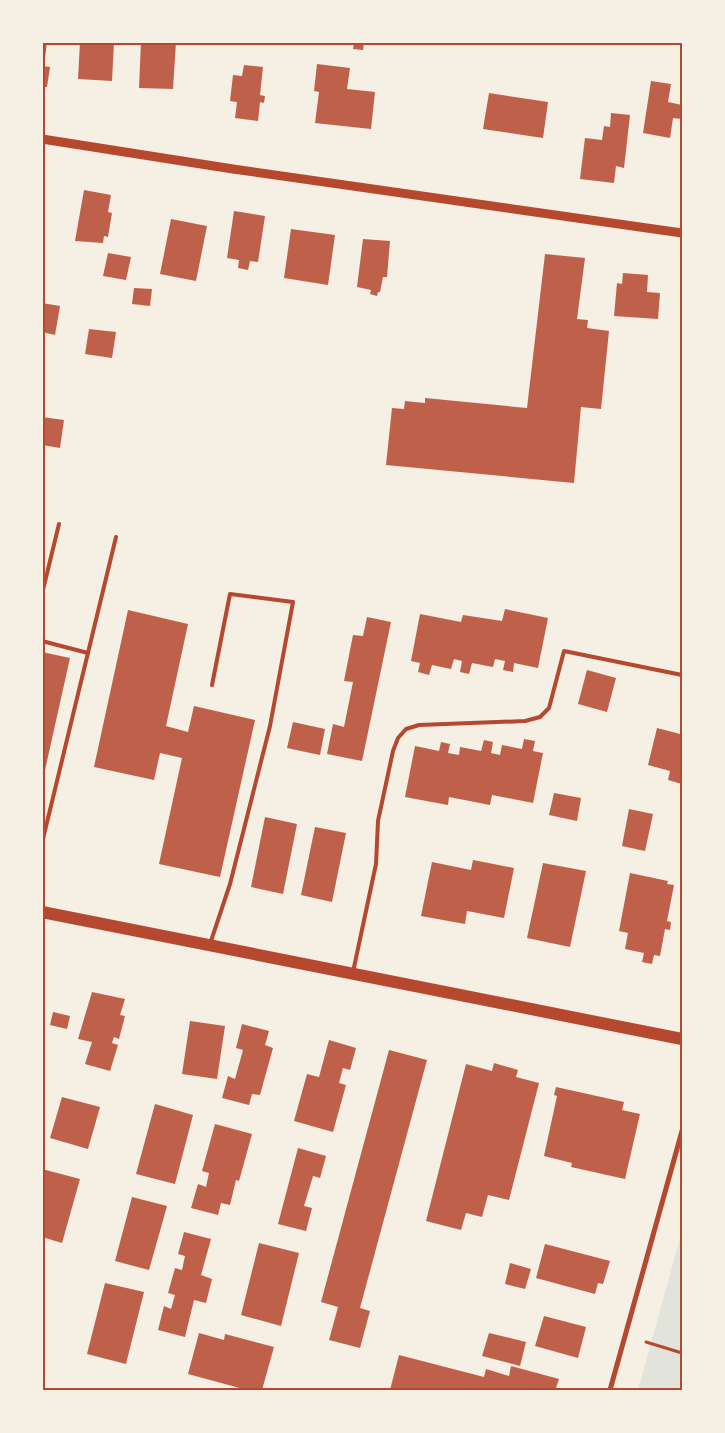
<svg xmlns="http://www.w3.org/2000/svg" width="725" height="1433" font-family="'Fira Sans',sans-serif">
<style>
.green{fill:#e2e4dc}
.building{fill:#bf614a}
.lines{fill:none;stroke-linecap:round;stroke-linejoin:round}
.path{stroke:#b5482f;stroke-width:3}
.service{stroke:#b5482f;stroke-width:4}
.minor{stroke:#b5482f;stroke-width:5}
.tertiary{stroke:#b5482f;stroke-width:9}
.primary{stroke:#b5482f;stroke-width:12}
.neatline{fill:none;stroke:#b5482f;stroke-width:2}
</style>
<rect width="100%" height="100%" fill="#f6efe4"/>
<!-- green -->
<path class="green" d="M682,1231v159h-44z"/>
<!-- building -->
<g class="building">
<path d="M42,42h5l-3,24h-2z"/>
<path d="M80,42h34l-2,39 -34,-2z"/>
<path d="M141,42h35l-3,47 -34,-1z"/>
<path d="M354,42h10l-1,8 -10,-1z"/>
<path d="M317,64l33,4 -3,21 28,3 -4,37 -56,-6 4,-31 -5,-1z"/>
<path d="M244,65l19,2 -3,28 5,1 -1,7 -4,-1 -2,19 -23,-3 2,-16 -7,-1 3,-26 9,1z"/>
<path d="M42,66l8,1 -3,20h-5z"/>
<path d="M651,81l20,3 -3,18 14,3v14l-9,-1 -3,20 -27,-5z"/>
<path d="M489,93l59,9 -5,36 -60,-9z"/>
<path d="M611,113l19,2 -6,53 -8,-2 -2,17 -34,-4 5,-41 17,2 2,-14 6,1z"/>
<path d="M84,190l27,5 -3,17 4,1 -4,24 -4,-1 -1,7 -28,-2z"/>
<path d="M234,211l31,5 -7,46 -8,-1 -2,9 -10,-2 1,-8 -12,-2z"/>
<path d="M171,219l36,7 -11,55 -36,-7z"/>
<path d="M291,229l44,6 -7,50 -44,-7z"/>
<path d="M363,239l27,2 -3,36h-4l-3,15h-2l-1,4 -7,-2 1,-4 -14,-3z"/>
<path d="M108,253l23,4 -5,23 -23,-4z"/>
<path d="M545,254l40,4 -8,61 11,1 -1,8 22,3 -8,78 -20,-2 -7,76 -188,-18 6,-57 12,1 1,-8 20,2v-5l102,10z"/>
<path d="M623,273l25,2 -1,17 13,1 -2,26 -44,-3 3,-33 5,1z"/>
<path d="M134,288l18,1 -2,17 -18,-2z"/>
<path d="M42,303l18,3 -5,29 -13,-3z"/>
<path d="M89,329l27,3 -4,26 -27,-4z"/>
<path d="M42,417l22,3 -4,28 -18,-3z"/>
<path d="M505,609l43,9 -10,50 -24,-5 -1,9 -10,-2 2,-9 -10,-2 -2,8 -21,-4 -3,11 -9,-2 2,-11 -8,-2 -3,10 -19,-4 -3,10 -11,-3 2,-9 -9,-2 9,-47 41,8 2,-7 39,6z"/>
<path d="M128,610l60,14 -22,102 22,6 6,-26 61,14 -35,157 -61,-13 23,-106 -22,-5 -6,27 -60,-13z"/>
<path d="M367,617l24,5 -29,139 -35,-7 6,-30 11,3 9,-45 -9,-1 9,-46 10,1z"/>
<path d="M42,652l28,6 -27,121h-1z"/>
<path d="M587,670l29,8 -9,34 -29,-8z"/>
<path d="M293,722l32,7 -5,26 -33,-7z"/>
<path d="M682,727v57l-14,-4 2,-9 -22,-6 9,-37 23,6z"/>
<path d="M524,739l11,2 -2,10 10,2 -10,50 -41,-8 -2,10 -41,-8 -1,8 -43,-8 10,-51 24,5 2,-9 9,2 -2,9 11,2 1,-8 21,4 3,-11 9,2 -2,11 9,2 2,-10 20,4z"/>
<path d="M554,793l27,5 -4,23 -28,-6z"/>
<path d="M629,809l24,5 -8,37 -23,-5z"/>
<path d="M265,817l32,7 -14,70 -32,-7z"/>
<path d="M315,827l31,6 -14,69 -31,-7z"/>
<path d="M473,860l41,8 -10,50 -37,-7 -2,13 -44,-8 11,-54 39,8z"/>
<path d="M543,863l43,8 -16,76 -43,-9z"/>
<path d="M630,873l38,8 -1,3 7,1 -7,36 4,1 -1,8 -5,-1 -5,27 -6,-1 -2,9 -10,-2 2,-9 -19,-4 3,-16 -9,-2z"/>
<path d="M92,992l33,7 -5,16 5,1 -6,23 -5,-2 -2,6 6,2 -8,26 -25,-7 7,-22 -14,-3z"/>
<path d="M53,1012l17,4 -3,13 -17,-4z"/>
<path d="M190,1021l35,5 -8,53 -35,-5z"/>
<path d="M242,1024l27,7 -4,14 8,3 -13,47 -8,-1 -3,11 -27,-7 6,-22 7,3 8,-29 -7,-2z"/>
<path d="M329,1040l27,8 -6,22 -7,-2 -4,15 7,2 -13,47 -39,-11 13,-47 12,3z"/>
<path d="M389,1050l38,10 -67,248 10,3 -10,37 -31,-8 9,-33 -17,-5z"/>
<path d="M494,1063l24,7 -2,7 23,6 -30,117 -21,-5 -6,22 -16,-4 -5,17 -35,-9 40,-157 26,7z"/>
<path d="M556,1087l68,15 -2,8 18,4 -15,65 -54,-12 1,-4 -28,-7 13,-60 -3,-1z"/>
<path d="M62,1097l38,10 -12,42 -38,-11z"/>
<path d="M155,1104l38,11 -18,69 -39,-10z"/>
<path d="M215,1124l37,10 -13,47 -3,-1 -6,25 -9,-2 -3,12 -27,-7 7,-24 8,3 3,-14 -7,-2z"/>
<path d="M298,1148l28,8 -6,22 -7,-2 -9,30 8,2 -6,23 -28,-7z"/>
<path d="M42,1169l38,10 -18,64 -20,-6z"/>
<path d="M132,1197l35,9 -18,64 -34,-9z"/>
<path d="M184,1232l27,7 -10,36 11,4 -6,24 -12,-3 -9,37 -27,-7 6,-24 7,3 4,-14 -7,-2 7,-25 7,2 3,-14 -7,-2z"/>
<path d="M259,1243l40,10 -18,73 -40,-11z"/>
<path d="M545,1244l65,17 -7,23 -5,-1 -3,11 -59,-16z"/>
<path d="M510,1263l21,6 -6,20 -20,-5z"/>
<path d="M105,1283l39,9 -18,72 -39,-10z"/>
<path d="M544,1316l42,11 -8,31 -43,-12z"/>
<path d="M199,1333l25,7 1,-6 49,13 -12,43h-15l-59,-16z"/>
<path d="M489,1333l37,9 -6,24 -38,-10z"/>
<path d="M399,1355l85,22 2,-8 23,7 2,-10 48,13 -3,9 7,2h-173z"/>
</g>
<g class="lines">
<!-- path -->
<path class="path" d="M646,1342l36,11"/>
<!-- service -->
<g class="service">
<path d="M42,594l17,-70"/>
<path d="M42,641l46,12"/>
<path d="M42,843l74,-306"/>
<path d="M210,944l20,-60 40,-158 23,-124 -63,-8 -18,91"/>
<path d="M353,972l23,-108 2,-43 15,-70 5,-13 8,-9 13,-4 106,-4 15,-4 9,-9 15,-57 118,24"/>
</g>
<!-- minor -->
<path class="minor" d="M610,1390l72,-259"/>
<!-- tertiary -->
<path class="tertiary" d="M42,139l191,30 449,64"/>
<!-- primary -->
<path class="primary" d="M42,912l640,127"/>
</g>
<!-- border -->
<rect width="725" height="1433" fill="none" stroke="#f6efe4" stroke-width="88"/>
<rect x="44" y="44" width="637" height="1345" class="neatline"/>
</svg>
